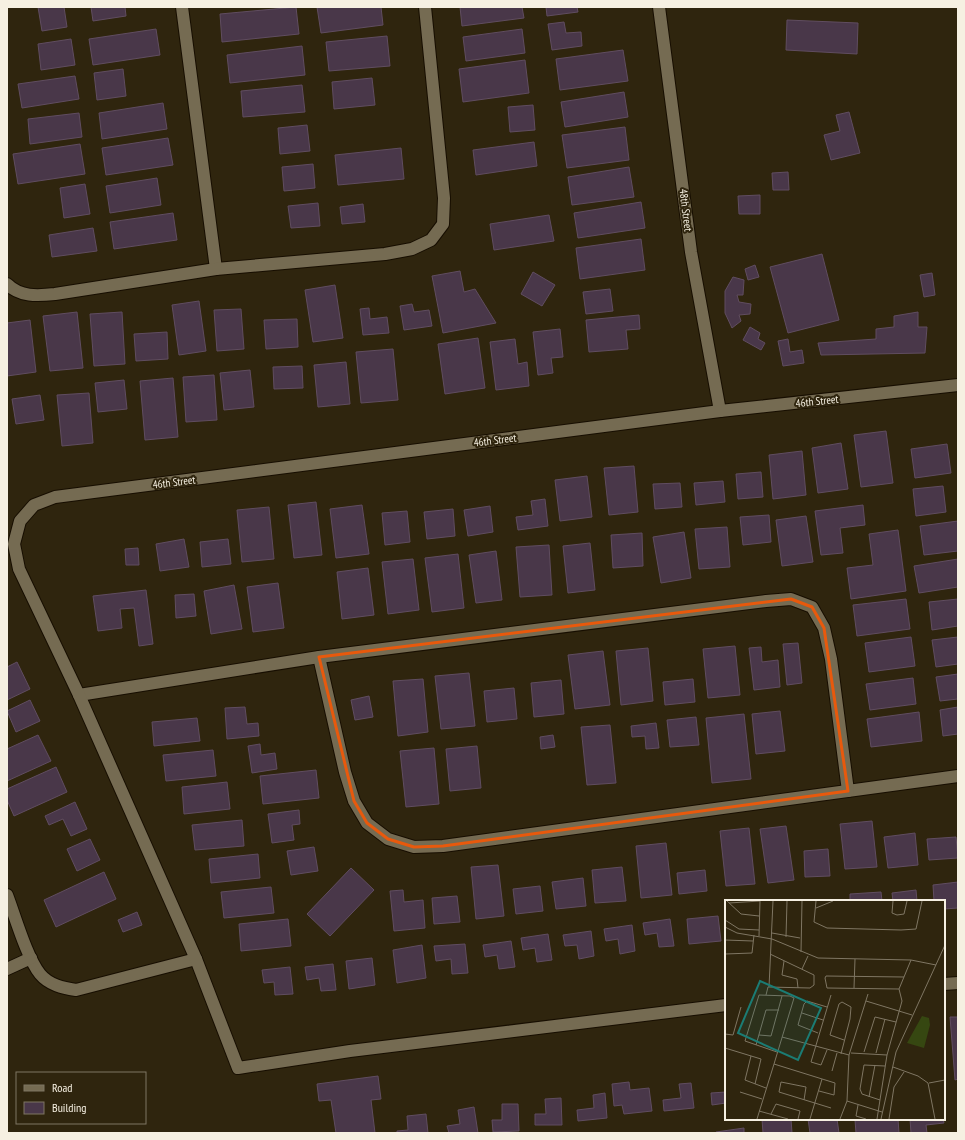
<svg xmlns="http://www.w3.org/2000/svg" width="965" height="1140" font-family="'PT Sans Narrow',sans-serif">
<style>
.building{fill:#493749;stroke:#604d60}
.lines{fill:none;stroke-linecap:round;stroke-linejoin:round}
.street-casing{stroke:#170e00;stroke-width:14}
.street{stroke:#756b52;stroke-width:12}
.marked{fill:none;stroke:#e8590c;stroke-width:3;stroke-linejoin:round}
.labels{text-anchor:middle;stroke-width:4;stroke-linejoin:round;paint-order:stroke}
.street-label{font-size:11px;fill:#f6f0e2;stroke:#2f250e}
.inset-road{fill:none;stroke:#7f7663;stroke-width:1}
.view{fill:#1b7c74;fill-opacity:0.15;stroke:#1b7c74;stroke-width:2}
.inset-edge{fill:none;stroke:#f6f0e2;stroke-width:2}
</style>
<rect width="100%" height="100%" fill="#2f250e"/>
<!-- building -->
<g class="building">
<path d="M38,7h26l3,20 -25,4z"/>
<path d="M91,7h34l1,9 -33,5z"/>
<path d="M296,7l3,27 -77,8 -2,-28z"/>
<path d="M317,7h64l2,18 -62,8z"/>
<path d="M460,7h62l2,11 -62,8z"/>
<path d="M546,7h31l1,5 -31,4z"/>
<path d="M787,20l71,3 -1,31 -71,-4z"/>
<path d="M564,22l2,11 15,-1 1,14 -30,4 -4,-26z"/>
<path d="M156,29l4,26 -67,10 -4,-26z"/>
<path d="M522,29l3,24 -59,8 -3,-24z"/>
<path d="M387,36l3,30 -61,5 -3,-29z"/>
<path d="M71,39l4,26 -34,5 -3,-26z"/>
<path d="M302,46l3,29 -75,8 -3,-28z"/>
<path d="M623,50l5,31 -68,9 -4,-31z"/>
<path d="M525,60l4,33 -66,9 -4,-33z"/>
<path d="M123,69l3,27 -29,4 -3,-27z"/>
<path d="M75,76l4,23 -57,9 -4,-24z"/>
<path d="M372,78l3,27 -41,4 -2,-27z"/>
<path d="M302,85l3,27 -62,5 -2,-26z"/>
<path d="M624,92l4,25 -63,10 -4,-25z"/>
<path d="M163,103l4,26 -65,10 -3,-26z"/>
<path d="M533,105l2,25 -25,2 -2,-25z"/>
<path d="M849,112l11,41 -29,7 -7,-25 16,-4 -4,-16z"/>
<path d="M79,113l3,24 -52,7 -2,-25z"/>
<path d="M307,125l3,26 -30,3 -2,-26z"/>
<path d="M625,127l4,33 -62,8 -5,-33z"/>
<path d="M168,138l5,27 -67,10 -4,-27z"/>
<path d="M534,142l3,24 -61,9 -3,-25z"/>
<path d="M80,144l5,30 -67,10 -5,-30z"/>
<path d="M401,148l3,31 -66,6 -3,-30z"/>
<path d="M313,164l2,24 -31,3 -2,-24z"/>
<path d="M629,167l5,30 -62,8 -4,-28z"/>
<path d="M788,172l1,18h-16l-1,-17z"/>
<path d="M157,178l4,27 -51,8 -4,-27z"/>
<path d="M85,184l5,30 -26,4 -4,-30z"/>
<path d="M760,195v19h-21l-1,-18z"/>
<path d="M641,202l4,26 -67,10 -4,-25z"/>
<path d="M318,203l2,23 -29,2 -3,-22z"/>
<path d="M363,204l2,18 -23,2 -2,-17z"/>
<path d="M173,213l4,27 -63,9 -4,-27z"/>
<path d="M549,215l5,26 -60,9 -4,-26z"/>
<path d="M93,228l4,23 -45,6 -3,-22z"/>
<path d="M641,239l4,31 -65,9 -4,-31z"/>
<path d="M822,254l17,66 -51,13 -18,-66z"/>
<path d="M755,265l4,12 -11,3 -3,-11z"/>
<path d="M460,271l4,21 11,-3 21,34 -53,10 -11,-57z"/>
<path d="M533,272l22,13 -13,21 -21,-12z"/>
<path d="M932,273l3,22 -11,2 -4,-22z"/>
<path d="M733,277l11,3 -1,15h-6l2,7 12,2 -1,10 -11,1 2,6 -9,7 -7,-15v-22z"/>
<path d="M335,285l8,53 -30,4 -8,-52z"/>
<path d="M610,289l3,22 -27,3 -3,-22z"/>
<path d="M199,301l7,50 -27,4 -7,-50z"/>
<path d="M412,304l2,8 15,-2 3,16 -28,4 -4,-24z"/>
<path d="M369,308l1,11 17,-2 2,16 -26,2 -3,-26z"/>
<path d="M241,309l3,40 -27,2 -3,-41z"/>
<path d="M77,312l6,56 -33,3 -7,-55z"/>
<path d="M122,312l3,52 -31,2 -4,-52z"/>
<path d="M918,312v15h9l-2,26 -104,2 -3,-12 58,-4v-10l18,-2v-11z"/>
<path d="M639,315l1,14 -14,1 2,19 -39,3 -3,-32z"/>
<path d="M297,319l1,28 -32,2 -2,-29z"/>
<path d="M30,320l6,52 -29,4v-53z"/>
<path d="M750,327l10,6 -2,6 7,4 -4,7 -18,-10z"/>
<path d="M560,329l3,28 -12,1 2,15 -15,2 -5,-43z"/>
<path d="M167,332l1,27 -32,2 -2,-27z"/>
<path d="M478,338l7,50 -40,6 -7,-50z"/>
<path d="M515,339l3,25 9,-2 2,24 -33,4 -6,-48z"/>
<path d="M788,339l2,13 12,-2 2,13 -21,3 -5,-25z"/>
<path d="M393,349l5,51 -37,3 -5,-51z"/>
<path d="M346,362l4,42 -32,3 -4,-42z"/>
<path d="M302,366l1,22 -29,1 -1,-22z"/>
<path d="M250,370l4,37 -30,3 -4,-37z"/>
<path d="M214,375l3,45 -31,2 -3,-45z"/>
<path d="M173,378l5,59 -33,3 -5,-59z"/>
<path d="M124,380l3,29 -29,3 -3,-29z"/>
<path d="M89,393l4,50 -31,3 -5,-51z"/>
<path d="M40,395l4,25 -28,4 -4,-25z"/>
<path d="M886,431l7,52 -32,4 -7,-52z"/>
<path d="M841,443l7,46 -30,4 -6,-45z"/>
<path d="M947,444l4,29 -36,5 -4,-29z"/>
<path d="M802,451l4,44 -33,4 -4,-44z"/>
<path d="M634,466l4,46 -29,3 -5,-47z"/>
<path d="M761,472l2,25 -25,2 -2,-25z"/>
<path d="M587,476l5,41 -32,4 -5,-41z"/>
<path d="M723,481l2,21 -29,3 -2,-22z"/>
<path d="M680,483l2,24 -27,2 -2,-25z"/>
<path d="M943,486l3,26 -30,4 -3,-27z"/>
<path d="M545,499l3,27 -30,4 -2,-13 17,-2 -2,-14z"/>
<path d="M316,502l6,53 -28,3 -6,-53z"/>
<path d="M362,505l7,49 -33,4 -6,-49z"/>
<path d="M863,505l2,20 -25,3 3,25 -22,2 -6,-44z"/>
<path d="M490,506l3,26 -25,4 -4,-26z"/>
<path d="M269,507l5,52 -32,3 -5,-52z"/>
<path d="M453,509l2,27 -28,3 -3,-27z"/>
<path d="M407,511l3,31 -25,3 -3,-32z"/>
<path d="M769,515l2,27 -28,3 -3,-28z"/>
<path d="M806,516l7,46 -31,4 -6,-46z"/>
<path d="M958,521v30l-34,4 -4,-29z"/>
<path d="M727,527l3,40 -31,2 -4,-40z"/>
<path d="M898,530l8,61 -55,8 -4,-31 26,-3 -4,-31z"/>
<path d="M684,532l7,46 -30,5 -8,-46z"/>
<path d="M642,533l1,33 -30,2 -2,-33z"/>
<path d="M184,539l5,28 -29,4 -4,-27z"/>
<path d="M228,539l3,25 -29,3 -2,-25z"/>
<path d="M590,543l5,47 -27,3 -5,-47z"/>
<path d="M549,545l3,50 -32,2 -4,-50z"/>
<path d="M138,548l1,17h-13l-1,-16z"/>
<path d="M496,551l6,49 -26,3 -7,-48z"/>
<path d="M458,554l6,54 -32,4 -7,-54z"/>
<path d="M413,559l6,51 -31,4 -6,-52z"/>
<path d="M958,559v28l-39,6 -5,-27z"/>
<path d="M368,568l6,47 -32,4 -5,-47z"/>
<path d="M278,583l6,45 -31,4 -6,-45z"/>
<path d="M234,585l8,44 -31,5 -7,-43z"/>
<path d="M146,590l7,54 -14,2 -5,-38 -14,1 2,19 -24,3 -5,-35z"/>
<path d="M194,594l2,22 -20,2 -1,-23z"/>
<path d="M906,599l4,30 -53,7 -4,-31z"/>
<path d="M958,599v27l-26,4 -3,-28z"/>
<path d="M911,637l4,29 -46,6 -4,-29z"/>
<path d="M958,637v27l-22,3 -4,-27z"/>
<path d="M798,643l4,40 -15,2 -4,-41z"/>
<path d="M735,646l5,49 -32,3 -5,-49z"/>
<path d="M761,647l1,15 16,-2 2,27 -26,3 -5,-42z"/>
<path d="M648,648l5,53 -32,4 -5,-54z"/>
<path d="M603,651l7,54 -35,4 -7,-54z"/>
<path d="M17,662l13,27 -23,11v-33z"/>
<path d="M469,673l6,53 -34,3 -6,-53z"/>
<path d="M958,674v25l-18,2 -4,-24z"/>
<path d="M913,678l3,26 -46,6 -4,-26z"/>
<path d="M423,679l5,53 -30,4 -5,-55z"/>
<path d="M693,679l2,23 -30,3 -2,-23z"/>
<path d="M561,680l3,34 -30,3 -3,-34z"/>
<path d="M514,688l3,31 -30,3 -3,-31z"/>
<path d="M369,696l4,21 -18,3 -4,-20z"/>
<path d="M30,700l10,21 -24,11 -9,-21z"/>
<path d="M245,707l2,17 11,-1 1,13 -32,3 -2,-31z"/>
<path d="M958,707v27l-15,2 -3,-26z"/>
<path d="M780,711l5,40 -29,3 -4,-40z"/>
<path d="M919,712l3,29 -51,6 -4,-28z"/>
<path d="M744,714l7,65 -39,4 -6,-65z"/>
<path d="M696,717l3,28 -29,2 -3,-27z"/>
<path d="M197,718l3,23 -46,5 -2,-24z"/>
<path d="M656,723l3,25 -13,1 -1,-13 -13,1 -1,-11z"/>
<path d="M610,725l6,58 -29,2 -6,-58z"/>
<path d="M38,735l13,26 -44,20v-32z"/>
<path d="M553,735l2,12 -14,2 -1,-12z"/>
<path d="M260,744l1,11 14,-2 2,16 -25,4 -4,-27z"/>
<path d="M477,746l4,42 -31,3 -4,-42z"/>
<path d="M434,748l5,56 -33,3 -6,-56z"/>
<path d="M213,750l3,26 -50,5 -3,-26z"/>
<path d="M56,767l11,25 -53,24 -7,-16v-11z"/>
<path d="M316,770l3,28 -56,6 -3,-28z"/>
<path d="M227,782l3,27 -46,5 -2,-27z"/>
<path d="M75,802l12,27 -16,7 -8,-17 -14,6 -4,-9z"/>
<path d="M299,810l1,14 -8,1 2,15 -22,3 -4,-29z"/>
<path d="M242,820l2,26 -49,4 -3,-25z"/>
<path d="M872,821l5,46 -32,2 -5,-45z"/>
<path d="M786,826l8,54 -26,3 -8,-54z"/>
<path d="M749,828l6,56 -29,2 -6,-55z"/>
<path d="M915,833l3,32 -30,3 -4,-31z"/>
<path d="M956,837l2,21 -29,2 -2,-21z"/>
<path d="M90,839l10,21 -23,11 -10,-22z"/>
<path d="M666,843l6,52 -31,3 -5,-52z"/>
<path d="M314,847l4,24 -27,4 -4,-24z"/>
<path d="M828,849l2,27 -25,1 -1,-26z"/>
<path d="M258,854l2,24 -49,5 -2,-24z"/>
<path d="M498,865l6,51 -28,3 -5,-52z"/>
<path d="M622,867l4,34 -31,2 -3,-33z"/>
<path d="M351,868l23,22 -44,46 -23,-22z"/>
<path d="M705,870l2,21 -28,3 -2,-21z"/>
<path d="M104,872l12,27 -60,28 -12,-27z"/>
<path d="M583,878l3,28 -30,3 -4,-27z"/>
<path d="M958,882v26l-14,1v-8h-10l-1,-16z"/>
<path d="M540,886l3,25 -27,3 -3,-25z"/>
<path d="M271,887l3,26 -50,5 -3,-26z"/>
<path d="M403,890l1,12 19,-2 2,28 -31,3 -4,-40z"/>
<path d="M916,890l1,11h-24l-1,-8z"/>
<path d="M881,892l1,9h-32v-7z"/>
<path d="M457,896l3,26 -26,2 -2,-26z"/>
<path d="M137,912l5,13 -19,7 -5,-12z"/>
<path d="M718,916l3,25 -32,3 -2,-25z"/>
<path d="M288,919l3,27 -50,5 -2,-27z"/>
<path d="M670,919l4,27 -15,1 -2,-14 -12,2 -2,-12z"/>
<path d="M632,925l3,26 -15,3 -2,-15 -12,2 -2,-12z"/>
<path d="M591,931l3,25 -15,3 -2,-14 -12,1 -2,-11z"/>
<path d="M548,934l4,26 -15,2 -2,-14 -12,2 -2,-12z"/>
<path d="M511,941l4,26 -16,2 -2,-14 -12,2 -2,-12z"/>
<path d="M465,944l3,29 -16,1 -1,-15 -15,2 -2,-15z"/>
<path d="M422,945l4,33 -29,5 -4,-33z"/>
<path d="M372,958l3,27 -26,4 -3,-28z"/>
<path d="M333,964l3,26 -15,1 -2,-13 -12,2 -2,-13z"/>
<path d="M290,967l3,27 -18,1 -1,-13 -10,1 -2,-13z"/>
<path d="M950,1017h8v62l-3,1z"/>
<path d="M378,1076l3,23 -10,1 4,33h-39l-5,-33 -12,1 -2,-17z"/>
<path d="M629,1082l1,8 19,-2 3,23 -28,3 -2,-9 -8,1 -2,-22z"/>
<path d="M691,1083l3,25 -30,3 -1,-11 18,-2 -2,-14z"/>
<path d="M726,1092v11l-14,2 -1,-12z"/>
<path d="M605,1093l2,25 -29,3 -1,-11 17,-2 -1,-13z"/>
<path d="M561,1098l1,27h-27v-11h11l-1,-15z"/>
<path d="M502,1104h16l1,27 -26,1 -1,-12h10z"/>
<path d="M474,1107l4,26h-29l-2,-7 13,-2 -2,-14z"/>
<path d="M426,1114l2,19h-31v-2l11,-1 -1,-14z"/>
<path d="M762,1119h29l1,14h-29z"/>
<path d="M808,1119h29l2,14h-29z"/>
<path d="M864,1119h34l1,14h-43l-1,-13z"/>
<path d="M910,1119h33l1,4 -18,2 1,8h-16z"/>
<path d="M744,1128v5h-28v-1z"/>
</g>
<g class="lines">
<!-- street casing -->
<g class="street-casing">
<g id="street">
<path d="M182,7l34,262"/>
<path d="M659,7l32,245 29,159"/>
<path d="M7,284c13,13 30,12 48,10l161,-25 169,-15 27,-5 19,-9 12,-16 1,-26 -19,-191"/>
<path d="M319,657l26,115 9,29 13,22 21,16 26,8 29,-1 515,-70"/>
<path d="M79,695l240,-38 447,-56 25,-2 21,8 12,21 7,31 17,132"/>
<path d="M7,895c8,21 20,63 33,79 9,11 23,14 36,16l120,-31"/>
<path d="M7,969l24,-11"/>
<path d="M944,984l14,-1"/>
<path d="M726,1005l-376,46 -112,17 -42,-109 -117,-264 -60,-126 -5,-25 6,-23 14,-16 21,-8 665,-86 238,-26"/>
</g>
</g>
<!-- street -->
<use href="#street" class="street"/>
</g>
<!-- marked area -->
<path class="marked" d="M791,599l21,8 12,21 24,163 -405,55 -29,1 -26,-8 -21,-16 -13,-22 -35,-144z"/>
<g class="labels">
<!-- street labels -->
<g class="street-label">
<text transform="translate(686 210) rotate(83)" y="4">48th Street</text>
<text transform="translate(817 401) rotate(-6)" y="4">46th Street</text>
<text transform="translate(495 440) rotate(-7)" y="4">46th Street</text>
<text transform="translate(174 482) rotate(-7)" y="4">46th Street</text>
</g>
</g>
<!-- overview -->
<g transform="translate(725 900)">
<rect width="220" height="220" fill="#2f250e"/>
<path d="M197,116l7,2 1,7 -6,23 -17,-5z" fill="#364711"/>
<path class="inset-road" d="M2,1l14,13 18,2M91,1l-2,21 13,6 74,2 15,-1 6,-28M168,1l-1,12 5,2 7,-1 3,-13M4,3l31,-2M91,8l17,-7M0,20l14,9 20,1M0,27l12,6 35,6 46,19 93,2 25,5M47,33l28,5M34,36l1,-35M61,37l1,-36M0,40l28,1M76,52l1,-51M0,54l27,-1 2,-18M59,61l-2,14 15,4 1,9M77,69l6,-13M44,87l4,-86M129,88l1,-29M174,89l-72,-1 -2,-10 1,-2 78,1M41,95l2,-8 42,1 4,-3v-10l-44,-21M141,101l46,14M77,113l21,7M93,133l-20,-8 6,-21 3,-3 20,6M0,134l8,1 8,-28M34,135l12,1 11,-40M57,137l67,18M31,145l10,-35h13M0,148l36,11 -6,25M102,150l-6,15 -10,-3 20,-67M139,152l11,-35 21,5M126,153l36,2M151,153l9,-34M116,154l9,-35 1,-12 -9,-5 -3,2 -9,31 14,5M124,155l19,-61M26,156l-6,24 21,8M49,164l61,19 -1,12 -15,-4M168,167l25,9 10,7 7,36M107,171l5,-18M204,183l16,-3M15,192l22,7M144,197l6,-32M79,200l2,-13 -25,-5 -2,10 52,16M155,200l-18,-6 -2,-5 4,-24 21,1M122,201l35,11M133,205l-2,11 10,3M34,211l29,8M46,214l5,-10 24,7 -2,8M32,219l17,-55 20,-66 -4,-2 -31,-1 -14,46 32,11M85,219l12,-40M115,219l7,-18 2,-46M152,219l10,-64 15,-54 -3,-12 12,-29M156,219l15,-67 49,-107M164,219l5,-32 10,-15"/>
<path class="view" d="M35,81l61,27 -23,52 -60,-27z"/>
<rect width="220" height="220" class="inset-edge"/>
</g>
<!-- border -->
<rect width="965" height="1140" fill="none" stroke="#f6f0e2" stroke-width="16"/>
<!-- legend -->
<rect x="16" y="1072" width="130" height="52" fill="#2f250e" stroke="#7f7663"/>
<rect x="24" y="1085" width="20" height="6" fill="#756b52" stroke="#7f7663"/>
<text x="52" y="1092" font-size="12" fill="#f6f0e2">Road</text>
<rect x="24" y="1102" width="20" height="12" fill="#493749" stroke="#7f7663"/>
<text x="52" y="1112" font-size="12" fill="#f6f0e2">Building</text>
</svg>
